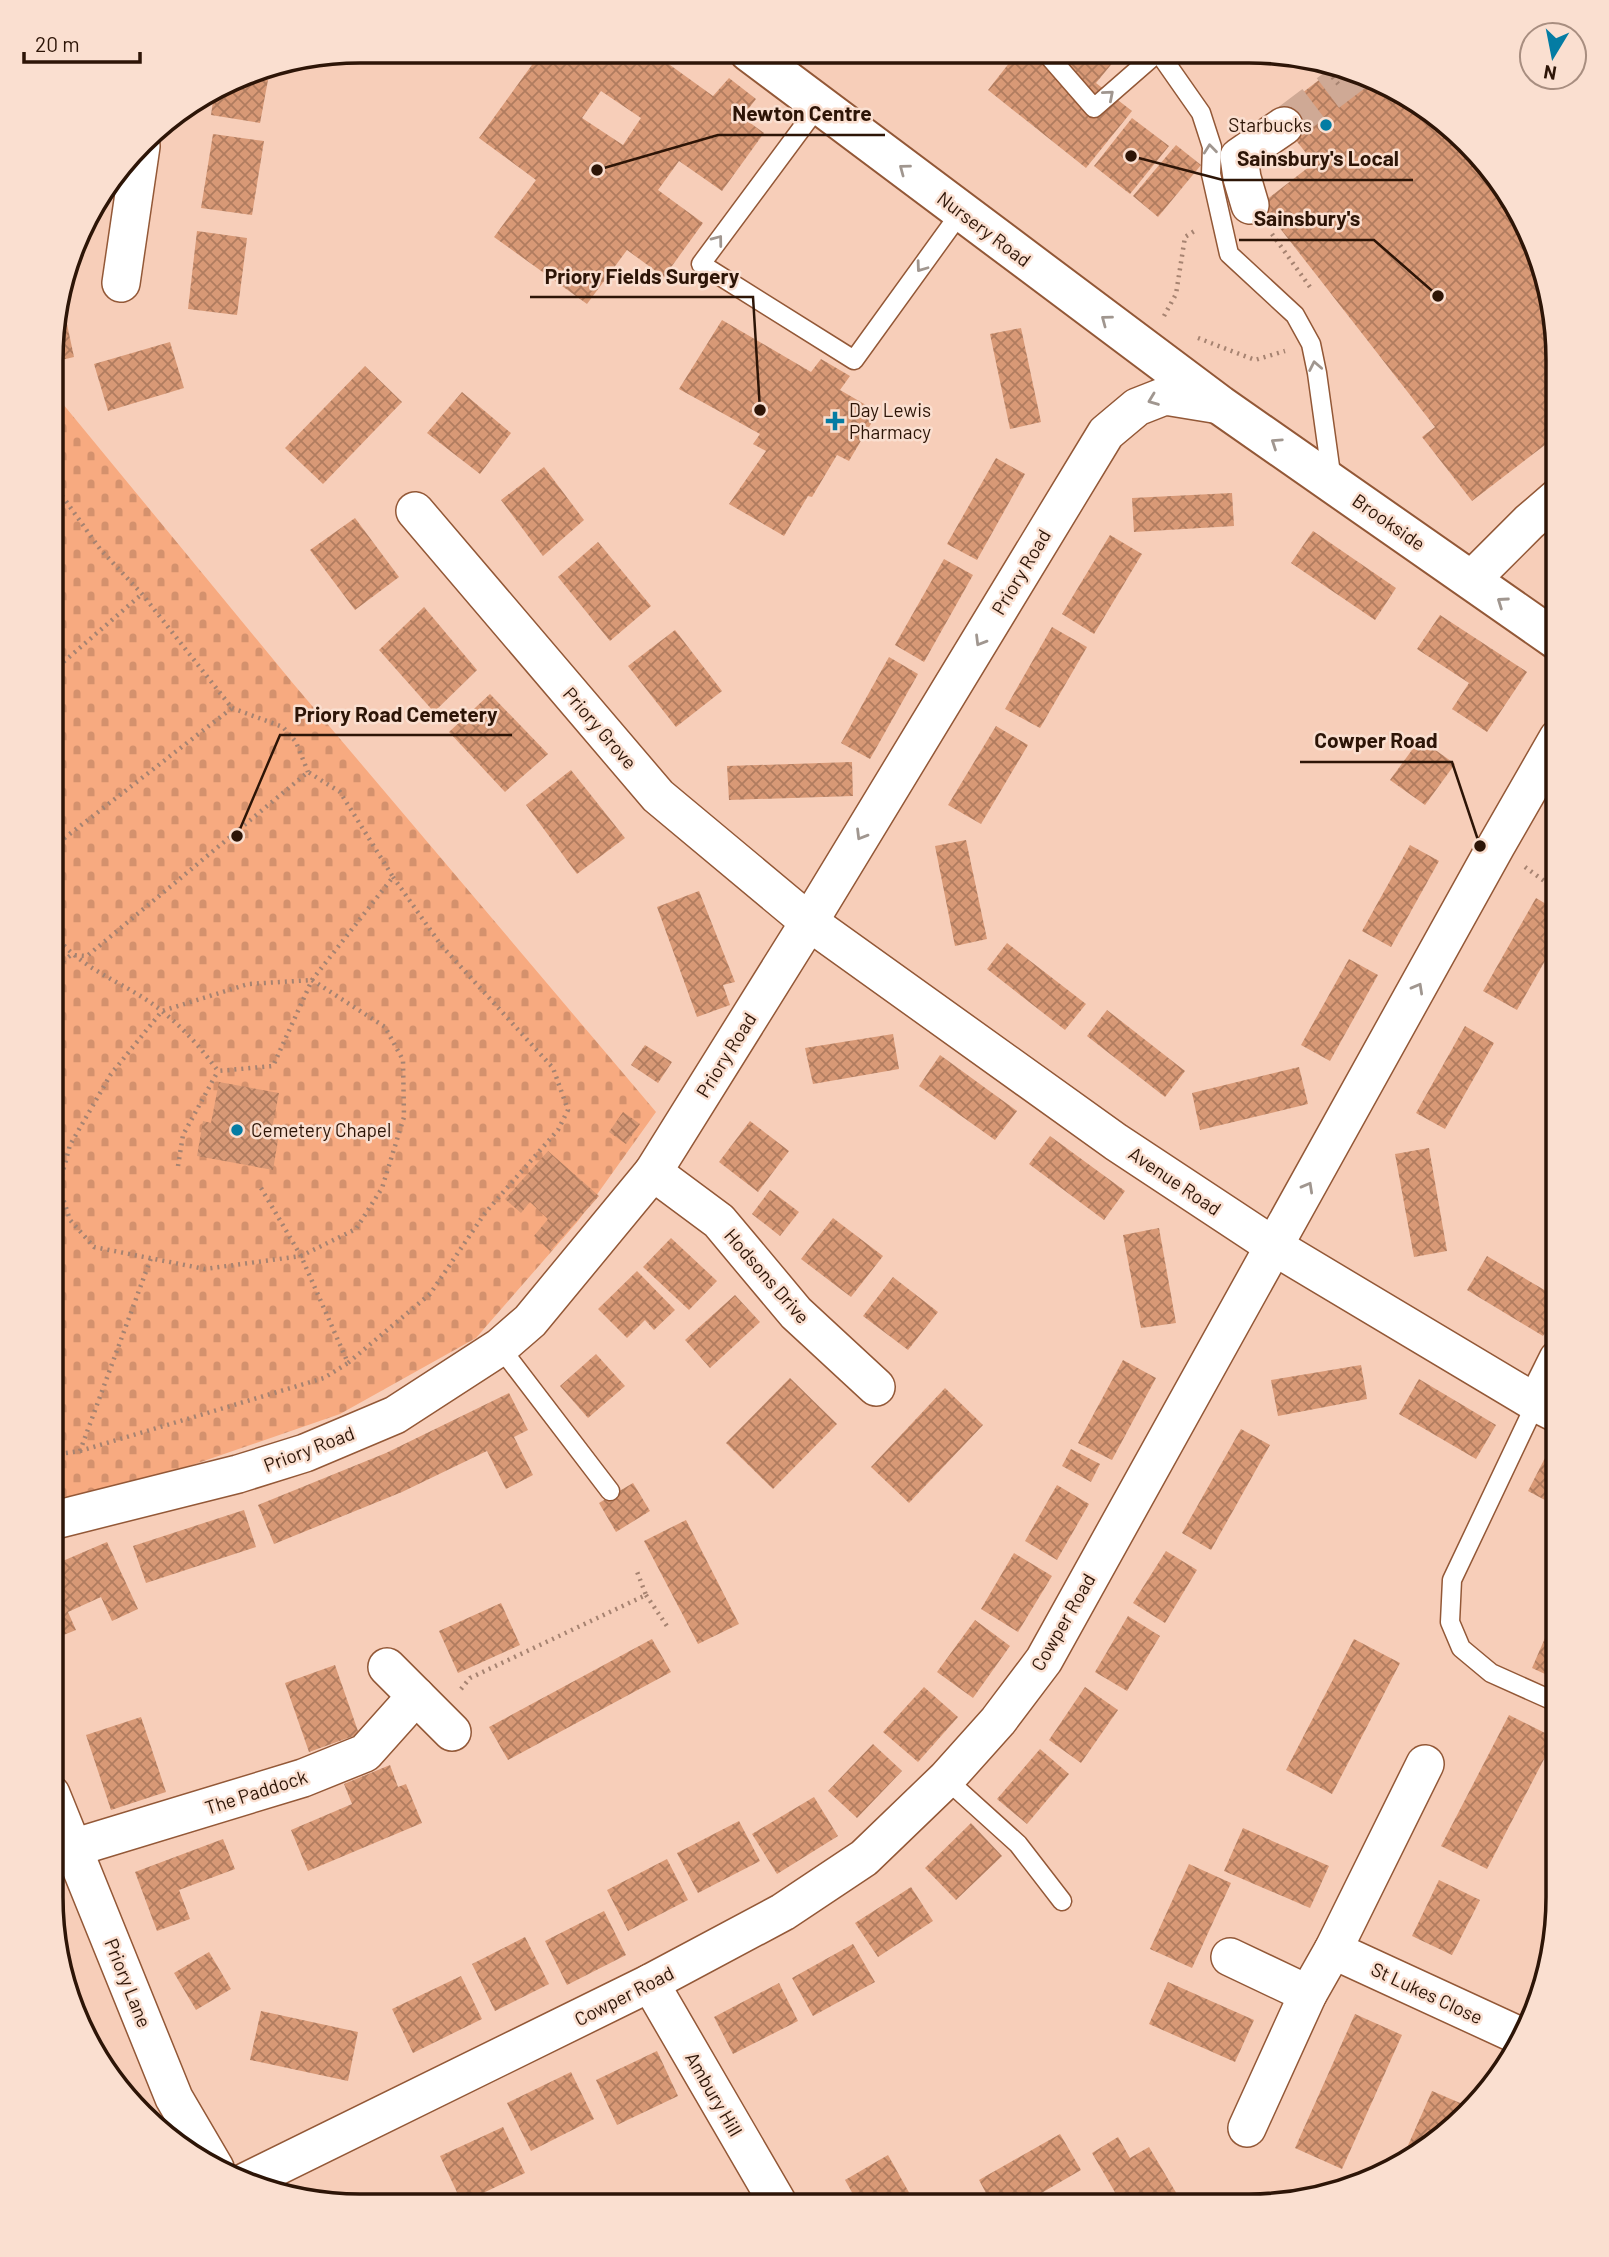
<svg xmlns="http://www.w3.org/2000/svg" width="1609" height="2257" font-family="Barlow,sans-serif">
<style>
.cemetery{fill:url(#cemetery-stones)}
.building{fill:url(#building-cross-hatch);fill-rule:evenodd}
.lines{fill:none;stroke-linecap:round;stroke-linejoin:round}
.street-tunnel{stroke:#cfa995;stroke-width:37;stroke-dasharray:37 18;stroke-linecap:butt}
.lane-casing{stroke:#935837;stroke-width:21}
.street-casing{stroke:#935837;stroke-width:40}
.secondary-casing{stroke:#935837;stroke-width:42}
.path{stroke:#a68371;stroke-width:4.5;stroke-dasharray:2 5;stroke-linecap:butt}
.lane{stroke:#fff;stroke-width:18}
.street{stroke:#fff;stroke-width:37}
.secondary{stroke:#fff;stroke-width:38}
.oneway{stroke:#a0968f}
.poi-dot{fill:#047ca3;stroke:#fadfd0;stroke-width:2.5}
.labels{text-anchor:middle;stroke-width:5;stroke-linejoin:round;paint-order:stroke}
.poi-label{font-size:19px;fill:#2d1507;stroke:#fadfd0;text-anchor:start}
.street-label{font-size:19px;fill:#2d1507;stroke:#fadfd0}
.rim{fill:none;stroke:#2d1507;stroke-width:3.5}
.leader{fill:none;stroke:#2d1507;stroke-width:2.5}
.callout-dot{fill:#2d1507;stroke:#fadfd0;stroke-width:2.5}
.callout-label{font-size:21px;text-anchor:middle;font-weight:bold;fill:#2d1507;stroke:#fadfd0;stroke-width:5;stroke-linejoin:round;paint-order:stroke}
</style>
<defs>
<pattern id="cemetery-stones" width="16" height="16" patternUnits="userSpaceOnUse" patternTransform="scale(1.75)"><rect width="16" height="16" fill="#f7aa80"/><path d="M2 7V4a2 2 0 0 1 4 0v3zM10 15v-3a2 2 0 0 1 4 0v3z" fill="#d4916d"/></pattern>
<pattern id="building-cross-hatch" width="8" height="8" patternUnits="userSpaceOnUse" patternTransform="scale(1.75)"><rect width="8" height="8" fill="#d89976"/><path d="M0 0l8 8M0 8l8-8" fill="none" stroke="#b07c5f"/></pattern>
</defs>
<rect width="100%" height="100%" fill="#f7ceb9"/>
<!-- cemetery -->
<path class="cemetery" d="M58,398l233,283 365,431 -78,109 -102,117 -136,76 -203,70 -69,14 -17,-2 2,-1095z"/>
<!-- building -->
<g class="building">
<path d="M542,51l110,1 61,44 16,-18 27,21 -14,18 22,16 -42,58 -43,-30 -21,29 45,33 -39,54 -37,-27 -40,54 -93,-67 42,-57 -57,-42zM601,91l40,27 -18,27 -41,-27z"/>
<path d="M1017,53l102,2 -23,28 36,28 -46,57 -98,-78z"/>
<path d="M1337,66l30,8 70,40 90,109 31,136v76l-86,66 -50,-64 13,-10 -174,-223 53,-41 -39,-49z"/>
<path d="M245,76l23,4 -8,43 -49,-8 3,-21z"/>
<path d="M1132,118l37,28 -39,48 -36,-28z"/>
<path d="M213,134l51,7 -12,74 -51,-7z"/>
<path d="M1176,145l25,20 -43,52 -25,-21z"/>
<path d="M197,231l50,7 -10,77 -49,-6z"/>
<path d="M61,296l13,61 -21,5v-43z"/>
<path d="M722,320l89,52 10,-13 29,17 -10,14 38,22 -29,49 -12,-6 -25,42 -4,-1 -24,40 -55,-32 37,-53 -13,-7 7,-10 -81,-45z"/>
<path d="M1021,328l20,94 -31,7 -20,-95z"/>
<path d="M170,342l14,46 -76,23 -14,-47z"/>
<path d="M365,366l37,36 -79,82 -38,-36z"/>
<path d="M462,392l49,41 -31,41 -53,-41z"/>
<path d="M996,458l29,16 -48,86 -30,-16z"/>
<path d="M544,467l40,53 -41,36 -42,-56z"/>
<path d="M1232,493l2,33 -100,6 -2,-34z"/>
<path d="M355,518l44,59 -44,33 -45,-60z"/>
<path d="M1313,531l83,57 -21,32 -84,-57z"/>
<path d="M1110,535l32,19 -48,80 -32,-20z"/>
<path d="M598,542l53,64 -41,35 -52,-64z"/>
<path d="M944,559l29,16 -49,87 -29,-17z"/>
<path d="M424,607l53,63 -43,42 -55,-62z"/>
<path d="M1440,615l87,57 -40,60 -35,-23 17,-26 -52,-34z"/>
<path d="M1052,627l35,20 -47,81 -35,-19z"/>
<path d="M675,630l47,61 -46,36 -48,-61z"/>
<path d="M889,657l29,17 -48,85 -29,-16z"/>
<path d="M490,694l58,60 -43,38 -56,-60z"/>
<path d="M996,726l32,19 -47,79 -33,-19z"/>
<path d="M1420,739l35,25 -30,41 -35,-25z"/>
<path d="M852,762l1,34 -124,4 -2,-34z"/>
<path d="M571,770l54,68 -48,36 -51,-69z"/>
<path d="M966,840l21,99 -32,7 -20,-100z"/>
<path d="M1410,845l29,16 -48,86 -29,-16z"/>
<path d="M699,891l36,91 -12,3 7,20 -33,12 -40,-110z"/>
<path d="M1536,898l22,13v27l-41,72 -34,-19z"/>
<path d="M1007,943l79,61 -21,26 -78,-61z"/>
<path d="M1349,959l29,16 -48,86 -29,-16z"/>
<path d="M1107,1010l78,61 -20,26 -78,-61z"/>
<path d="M1465,1026l29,17 -49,86 -29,-16z"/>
<path d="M893,1034l6,35 -86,15 -8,-36z"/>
<path d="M645,1045l27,17 -14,21 -27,-18z"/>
<path d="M940,1055l77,56 -22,29 -76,-54z"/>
<path d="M1299,1067l9,37 -108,26 -8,-37z"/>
<path d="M219,1082l60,11 -9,45 8,2 -5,30 -76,-14 6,-35 8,2z"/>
<path d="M623,1112l17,12 -14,20 -17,-12z"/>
<path d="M750,1121l39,30 -31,41 -39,-30z"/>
<path d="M1050,1136l75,55 -21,29 -75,-56z"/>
<path d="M1429,1148l18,103 -33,6 -19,-103z"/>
<path d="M548,1151l51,45 -49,55 -16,-15 14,-17 -18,-17 -9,11 -16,-14z"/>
<path d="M770,1190l29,22 -19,24 -28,-22z"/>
<path d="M833,1218l50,38 -32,41 -50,-38z"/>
<path d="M1159,1228l17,95 -35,5 -18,-93z"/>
<path d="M671,1238l46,43 -28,29 -46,-43z"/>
<path d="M1487,1256l71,42v13l-15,25 -76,-46z"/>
<path d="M637,1271l38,39 -21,20 -9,-10 -18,18 -29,-29z"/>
<path d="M893,1277l45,35 -30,38 -45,-34z"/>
<path d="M735,1295l25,27 -50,46 -25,-28z"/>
<path d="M596,1354l29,32 -37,32 -28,-32z"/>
<path d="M1123,1360l33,18 -44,82 -34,-17z"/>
<path d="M1361,1365l6,34 -89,17 -7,-36z"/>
<path d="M790,1378l47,46 -64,65 -47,-46z"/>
<path d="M1419,1379l77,46 -20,34 -77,-45z"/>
<path d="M945,1388l38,37 -74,78 -38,-36z"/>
<path d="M509,1393l19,37 -14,7 19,38 -27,14 -19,-38 -85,41 -128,52 -16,-39 128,-52z"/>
<path d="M1241,1429l29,16 -59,105 -29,-17z"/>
<path d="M1071,1449l29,15 -9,18 -29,-16z"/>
<path d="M1546,1456l12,6v45l-30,-16z"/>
<path d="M633,1483l17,28 -34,21 -17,-29z"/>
<path d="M1057,1485l32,19 -32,56 -32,-19z"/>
<path d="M244,1510l12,37 -110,36 -13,-37z"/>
<path d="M686,1520l53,104 -41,20 -54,-103z"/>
<path d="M107,1542l31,67 -26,12 -11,-24 -33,15 8,18 -25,10v-74z"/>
<path d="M1166,1551l31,19 -32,53 -32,-20z"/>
<path d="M1014,1553l38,23 -34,56 -37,-23z"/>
<path d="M501,1603l19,42 -62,28 -19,-42z"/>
<path d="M1128,1616l32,20 -33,55 -32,-19z"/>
<path d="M975,1620l35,26 -37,52 -36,-26z"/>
<path d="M1545,1638l13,5v37l-26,-12z"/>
<path d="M652,1639l19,33 -163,88 -19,-33z"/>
<path d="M1354,1639l46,24 -68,131 -46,-24z"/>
<path d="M335,1665l24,69 -50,18 -24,-69z"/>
<path d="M924,1687l34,30 -40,45 -35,-30z"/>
<path d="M1085,1687l33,23 -37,53 -32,-23z"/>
<path d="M1509,1715l46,23 -68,131 -46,-23z"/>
<path d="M141,1717l25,75 -55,18 -25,-75z"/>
<path d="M873,1744l29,27 -45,47 -29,-27z"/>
<path d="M1040,1749l29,25 -42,50 -30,-25z"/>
<path d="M390,1765l8,22 8,-3 16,39 -114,48 -17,-41 61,-26 -8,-20z"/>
<path d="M814,1797l24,39 -61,38 -25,-40z"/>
<path d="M739,1821l21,40 -62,32 -21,-40z"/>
<path d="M971,1823l31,33 -46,44 -31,-32z"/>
<path d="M1243,1828l86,38 -19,42 -86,-37z"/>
<path d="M223,1839l12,30 -56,21 11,29 -33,12 -22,-59z"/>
<path d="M667,1859l21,41 -60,31 -21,-41z"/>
<path d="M1189,1864l42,19 -39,85 -42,-19z"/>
<path d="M1439,1880l41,20 -28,55 -40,-19z"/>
<path d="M911,1887l22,34 -55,36 -23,-34z"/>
<path d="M604,1911l22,44 -59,30 -22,-44z"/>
<path d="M525,1937l24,47 -54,27 -23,-47z"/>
<path d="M853,1944l22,38 -62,34 -21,-38z"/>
<path d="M209,1952l22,37 -35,21 -22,-37z"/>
<path d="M461,1976l21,43 -69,34 -21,-44z"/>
<path d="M1168,1982l86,38 -19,42 -86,-38z"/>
<path d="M779,1983l19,38 -65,33 -19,-37z"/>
<path d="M261,2011l97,21 -10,49 -98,-21z"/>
<path d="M1355,2014l47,21 -60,134 -47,-21z"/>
<path d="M657,2051l21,45 -61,29 -21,-45z"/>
<path d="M571,2072l23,47 -63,32 -24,-48z"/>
<path d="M1432,2091l40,17 -19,22 -47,31 -4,-2z"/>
<path d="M503,2127l22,46 -63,30 -22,-47z"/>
<path d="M1060,2134l21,36 -62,36h-26l-14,-26z"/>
<path d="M1118,2137l12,21 19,-11 35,59h-61l-31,-53z"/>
<path d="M888,2155l28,50h-57l-14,-25z"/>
<path d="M402,2194l24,10h-28z"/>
</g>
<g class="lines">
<!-- street-tunnel -->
<path class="street-tunnel" d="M1284,126l73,-55"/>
<!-- lane casing -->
<g class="lane-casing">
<g id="lane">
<path d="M1046,53l48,55 63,-55"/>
<path d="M1159,53l42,60 11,34 -1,27 18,80 66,61 16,29 6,29 15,108"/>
<path d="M819,105l-118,159 153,96 107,-148"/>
<path d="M500,1347l110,144"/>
<path d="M1536,1403l-84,177 -2,42 11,26 30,25 67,30"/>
<path d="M946,1779l72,65 44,57"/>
</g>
</g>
<!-- street casing -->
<g class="street-casing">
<g id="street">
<path d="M1250,205l-8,-27 -3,-21 45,-31"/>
<path d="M121,283l20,-137"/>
<path d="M415,511l243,285 151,126 307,220 159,105 261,156 22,11"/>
<path d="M1471,580l58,-58 29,-25"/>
<path d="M653,1172l66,49 77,92 80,74"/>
<path d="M1536,1403l22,-44"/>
<path d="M51,1521l187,-47 67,-21 90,-38 105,-68 30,-26 123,-149 156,-250 297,-489 31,-26 28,-11 55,9"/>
<path d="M387,1667l65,65"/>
<path d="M51,1794l123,304 41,70"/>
<path d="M73,1848l230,-70 62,-25 51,-57"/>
<path d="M1333,1950l189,87"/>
<path d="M1230,1957l78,37"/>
<path d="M650,1983l129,222"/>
<path d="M1247,2128l61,-134 25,-44 92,-186"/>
<path d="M243,2183l407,-200 133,-71 81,-54 82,-79 52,-58 46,-61 452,-814 62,-108"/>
</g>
</g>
<!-- secondary casing -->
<g class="secondary-casing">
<path id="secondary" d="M749,52l471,353 338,236"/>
</g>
<!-- path -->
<g class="path">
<path d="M1319,61l20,24"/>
<path d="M1272,234l38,53"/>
<path d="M1164,316l12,-22 9,-57 11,-7"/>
<path d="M1198,338l57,22 30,-9"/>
<path d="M53,671l89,-77"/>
<path d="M232,708l51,19 13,15 12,30"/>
<path d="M53,847l179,-139 -90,-114 -42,-45 -47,-66"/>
<path d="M1525,867l33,24"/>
<path d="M52,970l19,-15 16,1 221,-184 32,20 53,85 -81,103 -39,86 -55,5c-16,-22 -35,-43 -56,-60 -36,-29 -82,-40 -110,-80"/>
<path d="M312,980l73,47 18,33 1,57 -22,71 -26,41 -55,27 -96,13 -111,-22 -24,-27 -11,-34 11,-41 41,-71 51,-63 86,-27z"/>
<path d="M178,1166l5,-31 35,-64"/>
<path d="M261,1188l40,68 47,107 82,-69 55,-81 73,-83 10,-20 -15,-42 -112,-123 -48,-68"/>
<path d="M80,1451l244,-73 24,-15"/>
<path d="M52,1455l28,-4 71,-193"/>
<path d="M646,1595l23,34"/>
<path d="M461,1689l9,-11 176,-83 -10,-26"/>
</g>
<!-- lane -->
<use href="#lane" class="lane"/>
<!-- street -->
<use href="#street" class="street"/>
<!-- secondary -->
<use href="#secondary" class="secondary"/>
</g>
<!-- one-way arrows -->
<defs><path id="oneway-chevron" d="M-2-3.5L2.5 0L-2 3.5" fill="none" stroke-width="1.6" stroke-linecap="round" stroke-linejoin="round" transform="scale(1.75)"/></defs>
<g class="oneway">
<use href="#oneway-chevron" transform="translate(1109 95) rotate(-41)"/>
<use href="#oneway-chevron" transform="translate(1210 149) rotate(-96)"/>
<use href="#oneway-chevron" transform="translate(904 169) rotate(-143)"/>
<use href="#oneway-chevron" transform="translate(718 240) rotate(-53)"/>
<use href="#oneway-chevron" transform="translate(921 267) rotate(126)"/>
<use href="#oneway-chevron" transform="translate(1106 320) rotate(-143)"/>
<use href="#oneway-chevron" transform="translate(1315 366) rotate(-101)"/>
<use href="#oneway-chevron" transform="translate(1153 400) rotate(159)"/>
<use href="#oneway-chevron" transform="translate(1276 443) rotate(-146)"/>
<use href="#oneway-chevron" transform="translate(1502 602) rotate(-145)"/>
<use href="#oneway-chevron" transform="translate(980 641) rotate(121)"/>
<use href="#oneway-chevron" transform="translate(861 835) rotate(121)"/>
<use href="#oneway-chevron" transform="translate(1418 988) rotate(-61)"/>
<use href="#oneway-chevron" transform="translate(1308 1187) rotate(-61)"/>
</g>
<!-- markers -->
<g class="poi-dot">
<circle cx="1326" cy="125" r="7"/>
<path d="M831.5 410.5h7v7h7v7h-7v7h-7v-7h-7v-7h7z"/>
<circle cx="237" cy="1130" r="7"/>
</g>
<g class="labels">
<!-- poi labels -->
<g class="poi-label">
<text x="1312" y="132" text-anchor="end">Starbucks</text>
<text x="849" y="417">Day Lewis<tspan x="849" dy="22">Pharmacy</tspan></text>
<text x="251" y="1137">Cemetery Chapel</text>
</g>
<!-- street labels -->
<g class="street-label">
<text transform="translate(984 229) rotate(37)" y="7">Nursery Road</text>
<text transform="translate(1389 522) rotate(35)" y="7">Brookside</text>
<text transform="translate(1021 572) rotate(-59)" y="7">Priory Road</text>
<text transform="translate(600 728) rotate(49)" y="7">Priory Grove</text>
<text transform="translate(726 1055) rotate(-58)" y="7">Priory Road</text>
<text transform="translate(1175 1181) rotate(34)" y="7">Avenue Road</text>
<text transform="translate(767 1276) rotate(49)" y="7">Hodsons Drive</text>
<text transform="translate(309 1449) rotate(-21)" y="7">Priory Road</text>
<text transform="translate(1063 1622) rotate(-60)" y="7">Cowper Road</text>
<text transform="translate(256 1792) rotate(-18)" y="7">The Paddock</text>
<text transform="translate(128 1983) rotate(68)" y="7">Priory Lane</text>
<text transform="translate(1427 1993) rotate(25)" y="7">St Lukes Close</text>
<text transform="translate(624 1996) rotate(-27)" y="7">Cowper Road</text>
<text transform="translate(714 2094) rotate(60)" y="7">Ambury Hill</text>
</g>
</g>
<!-- crop -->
<path d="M0 0H1609V2257H0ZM360 63H1249A297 297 0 0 1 1546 360V1897A297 297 0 0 1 1249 2194H360A297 297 0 0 1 63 1897V360A297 297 0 0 1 360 63Z" fill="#fadfd0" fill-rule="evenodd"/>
<path class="rim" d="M360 63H1249A297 297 0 0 1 1546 360V1897A297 297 0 0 1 1249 2194H360A297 297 0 0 1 63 1897V360A297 297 0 0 1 360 63Z"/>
<!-- callouts -->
<path class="leader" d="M597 170L718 135H885M1131 156L1223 180H1413M1438 296L1374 240H1239M760 410L753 297H530M237 836L280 735H512M1480 846L1452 762H1300"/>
<g class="callout-dot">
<circle cx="597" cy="170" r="7"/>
<circle cx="1131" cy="156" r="7"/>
<circle cx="1438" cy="296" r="7"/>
<circle cx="760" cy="410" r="7"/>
<circle cx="237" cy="836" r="7"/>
<circle cx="1480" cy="846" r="7"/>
</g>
<g class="callout-label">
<text x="802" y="121">Newton Centre</text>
<text x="1318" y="166">Sainsbury's Local</text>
<text x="1307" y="226">Sainsbury's</text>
<text x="642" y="284">Priory Fields Surgery</text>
<text x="396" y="722">Priory Road Cemetery</text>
<text x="1376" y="748">Cowper Road</text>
</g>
<!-- north arrow -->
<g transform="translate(1553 56) rotate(190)"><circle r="33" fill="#fadfd0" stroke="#a88e80" stroke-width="2"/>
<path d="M0-5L12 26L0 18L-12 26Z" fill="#047ca3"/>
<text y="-10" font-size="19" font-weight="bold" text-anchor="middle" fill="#2d1507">N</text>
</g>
<!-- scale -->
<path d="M24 52v10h116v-10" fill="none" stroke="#2d1507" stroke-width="3.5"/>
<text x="35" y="52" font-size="21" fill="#2d1507" stroke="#fadfd0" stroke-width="5" paint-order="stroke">20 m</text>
</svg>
